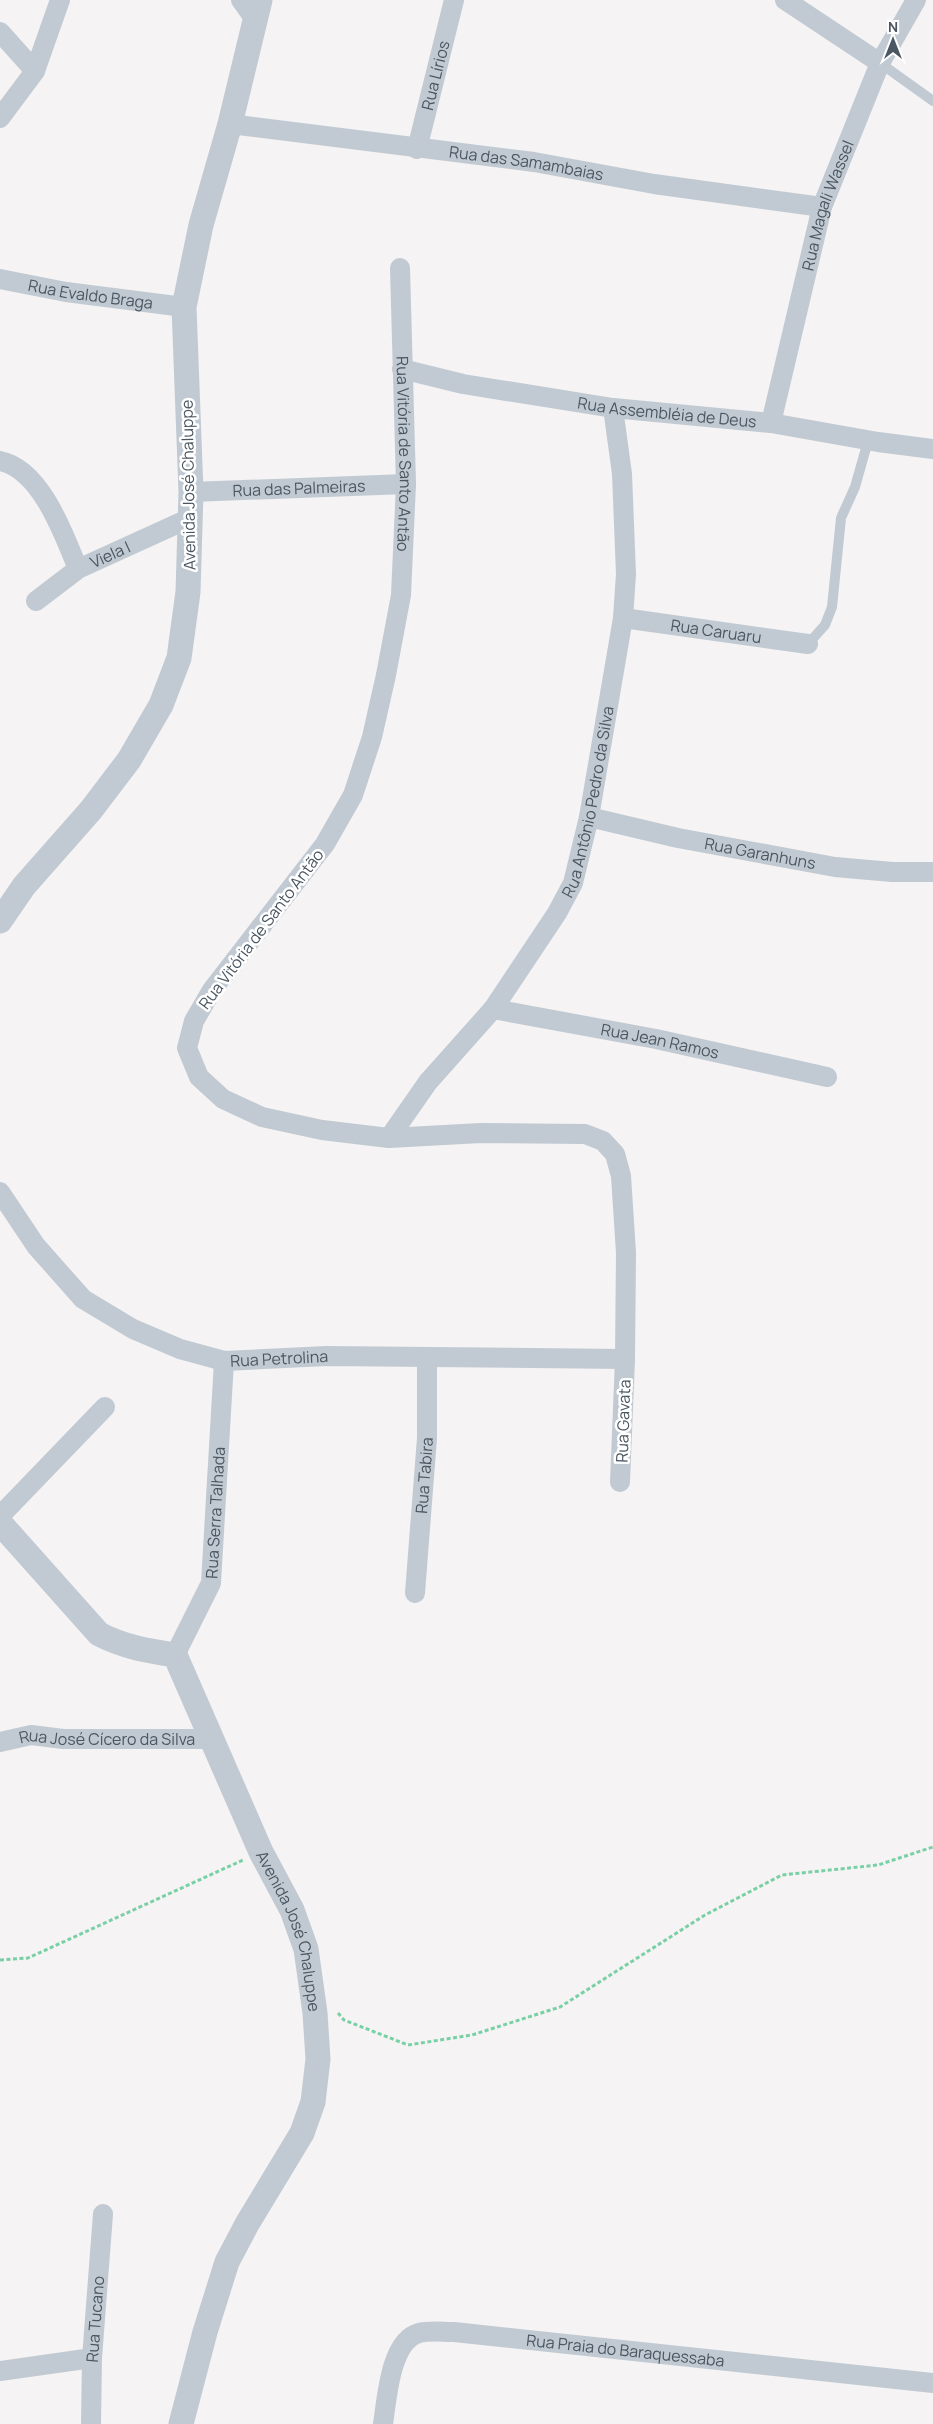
<svg xmlns="http://www.w3.org/2000/svg" width="933" height="2424" font-family="Manrope,sans-serif">
<style>
.lines{fill:none;stroke-linecap:round;stroke-linejoin:round}
.path{stroke:#7ad0a6;stroke-width:3;stroke-dasharray:4 2.5;stroke-linecap:butt}
.service{stroke:#c1cad2;stroke-width:10}
.minor{stroke:#c1cad2;stroke-width:20}
.tertiary{stroke:#c1cad2;stroke-width:25}
.labels{text-anchor:middle;stroke-width:5;stroke-linejoin:round;paint-order:stroke}
.street-label{font-size:16px;fill:#4a5661;stroke:#fff}
</style>
<rect width="100%" height="100%" fill="#f5f3f3"/>
<g class="lines">
<!-- path -->
<g class="path">
<path d="M0,1960l28,-2 215,-98"/>
<path d="M338,2013l6,7 64,25 64,-10 88,-28 145,-92 77,-40 96,-10 55,-18"/>
</g>
<!-- service -->
<g class="service">
<path d="M880,63l53,38"/>
<path d="M808,644l17,-19 7,-18 9,-89 14,-31 13,-46"/>
</g>
<!-- minor -->
<g class="minor">
<path d="M241,0l15,21"/>
<path d="M785,0l95,63"/>
<path d="M0,32l35,39"/>
<path d="M0,118l35,-47 25,-71"/>
<path id="s1" d="M230,124l304,38 120,22 168,23"/>
<path id="s2" d="M417,149l37,-149"/>
<path id="s3" d="M400,268l6,216 -5,111 -15,80 -14,62 -19,58 -28,49 -113,146 -18,31 -7,27 12,29 24,22 39,18 60,13 67,8 92,-5 104,1 18,7 12,13 6,22 5,77 -1,106 -5,123"/>
<path id="s4" d="M0,279l66,13 118,15"/>
<path id="s5" d="M402,369l61,15 150,24 158,15 107,19 55,7"/>
<path id="s6" d="M771,423l51,-216 58,-144 36,-63"/>
<path d="M0,461c41,8 64,74 78,108"/>
<path id="s7" d="M191,492l215,-8"/>
<path id="s8" d="M36,601l42,-32 112,-51"/>
<path id="s9" d="M623,618l185,26"/>
<path id="s10" d="M589,817l89,21 157,29 57,5h41"/>
<path id="s11" d="M493,1009l163,30 171,38"/>
<path id="s12" d="M389,1138l39,-56 65,-73 64,-96 16,-30 16,-66 34,-199 3,-44 -4,-100 -9,-66"/>
<path id="s13" d="M0,1192l36,54 47,53 50,30 47,20 44,12 102,-5 299,3"/>
<path d="M0,1516l105,-109"/>
<path id="s14" d="M415,1593l12,-155v-80"/>
<path id="s15" d="M175,1655l36,-72 13,-222"/>
<path id="s16" d="M0,1742l31,-7 32,4h151"/>
<path d="M0,2371l92,-13"/>
<path id="s17" d="M91,2424l1,-66 11,-144"/>
<path id="s18" d="M383,2424c4,-25 7,-83 36,-91 10,-3 24,-1 35,-1l479,51"/>
</g>
<!-- tertiary -->
<g class="tertiary">
<path d="M0,921l24,-35 67,-76 38,-50 32,-55 18,-47 9,-66 3,-100 -7,-185 17,-82 29,-101 30,-124"/>
<path id="s19" d="M0,1523l99,111c25,13 49,17 76,21l86,197 31,58 14,39 9,64 3,46 -5,43 -11,31 -55,91 -20,38 -22,70 -24,92"/>
</g>
</g>
<g class="labels">
<!-- street labels -->
<g class="street-label">
<text dy="6" stroke="none"><textPath href="#s2" startOffset="76">Rua Lírios</textPath></text>
<text dy="6" stroke="none"><textPath href="#s1" startOffset="299">Rua das Samambaias</textPath></text>
<text dy="6" stroke="none"><textPath href="#s6" startOffset="225">Rua Magali Wassel</textPath></text>
<text dy="6" stroke="none"><textPath href="#s4" startOffset="92">Rua Evaldo Braga</textPath></text>
<text dy="6" stroke="none"><textPath href="#s5" startOffset="269">Rua Assembléia de Deus</textPath></text>
<text dy="6" stroke="none"><textPath href="#s3" startOffset="186">Rua Vitória de Santo Antão</textPath></text>
<text transform="translate(188 485) rotate(-91)" y="6">Avenida José Chaluppe</text>
<text dy="6" stroke="none"><textPath href="#s7" startOffset="108">Rua das Palmeiras</textPath></text>
<text dy="6" stroke="none"><textPath href="#s8" startOffset="88">Viela I</textPath></text>
<text dy="6" stroke="none"><textPath href="#s9" startOffset="94">Rua Caruaru</textPath></text>
<text dy="6" stroke="none"><textPath href="#s12" startOffset="398">Rua Antônio Pedro da Silva</textPath></text>
<text dy="6" stroke="none"><textPath href="#s10" startOffset="175">Rua Garanhuns</textPath></text>
<text transform="translate(261 929) rotate(-53)" y="6">Rua Vitória de Santo Antão</text>
<text dy="6" stroke="none"><textPath href="#s11" startOffset="170">Rua Jean Ramos</textPath></text>
<text dy="6" stroke="none"><textPath href="#s13" startOffset="346">Rua Petrolina</textPath></text>
<text transform="translate(623 1421) rotate(-88)" y="6">Rua Gavata</text>
<text dy="6" stroke="none"><textPath href="#s14" startOffset="118">Rua Tabira</textPath></text>
<text dy="6" stroke="none"><textPath href="#s15" startOffset="151">Rua Serra Talhada</textPath></text>
<text dy="6" stroke="none"><textPath href="#s16" startOffset="108">Rua José Cícero da Silva</textPath></text>
<text dy="6" stroke="none"><textPath href="#s19" startOffset="528">Avenida José Chaluppe</textPath></text>
<text dy="6" stroke="none"><textPath href="#s17" startOffset="105">Rua Tucano</textPath></text>
<text dy="6" stroke="none"><textPath href="#s18" startOffset="310">Rua Praia do Baraquessaba</textPath></text>
</g>
</g>
<!-- north arrow -->
<g transform="translate(893 40)" stroke="#ffffff" stroke-width="4" paint-order="stroke">
<path d="M0-4L9 19L0 12L-9 19Z" fill="#4a5661"/>
<text y="-8" font-size="14" font-weight="bold" text-anchor="middle" fill="#4a5661">N</text>
</g>
</svg>
